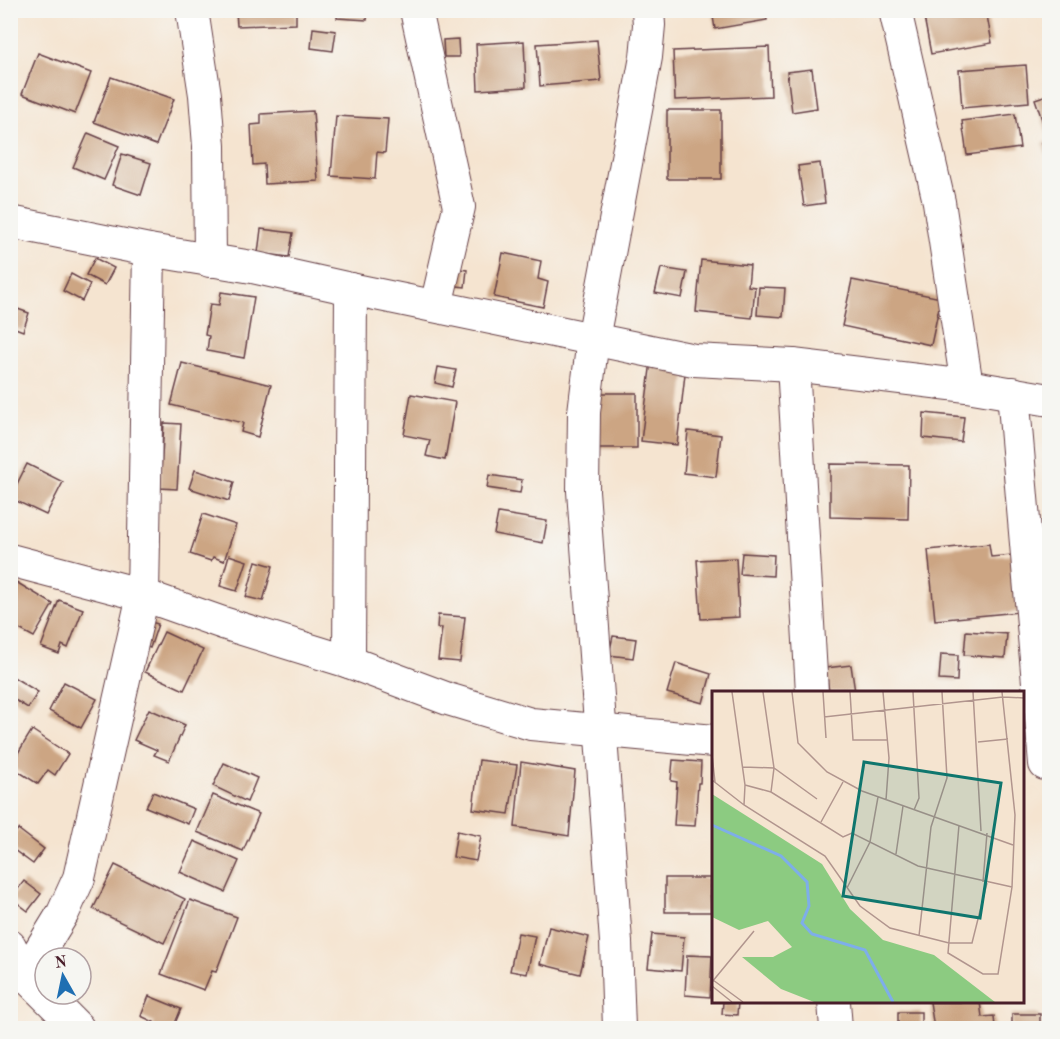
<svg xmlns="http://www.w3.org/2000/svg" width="1060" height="1039" font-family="'Old Standard TT',serif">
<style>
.building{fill:#cca583}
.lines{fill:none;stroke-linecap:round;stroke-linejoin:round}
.street-casing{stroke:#643d44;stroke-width:34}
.street{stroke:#fff;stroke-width:32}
.inset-river{fill:none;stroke:#7eaee9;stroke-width:3}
.inset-road{fill:none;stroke:#b1958e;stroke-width:1.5}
.view{fill:#0f766e;fill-opacity:0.15;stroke:#0f766e;stroke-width:3}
.inset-edge{fill:none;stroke:#4a1f2b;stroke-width:3}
</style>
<rect width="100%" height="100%" fill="#f6f6f2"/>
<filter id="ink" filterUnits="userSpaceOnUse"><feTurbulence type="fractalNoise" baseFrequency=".0167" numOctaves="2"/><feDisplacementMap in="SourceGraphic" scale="12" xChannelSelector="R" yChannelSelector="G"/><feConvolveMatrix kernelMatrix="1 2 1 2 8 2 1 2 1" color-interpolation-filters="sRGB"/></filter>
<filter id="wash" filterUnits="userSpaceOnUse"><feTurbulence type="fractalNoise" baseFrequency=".008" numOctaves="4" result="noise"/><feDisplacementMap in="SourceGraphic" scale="24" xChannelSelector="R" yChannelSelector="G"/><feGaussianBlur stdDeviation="1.35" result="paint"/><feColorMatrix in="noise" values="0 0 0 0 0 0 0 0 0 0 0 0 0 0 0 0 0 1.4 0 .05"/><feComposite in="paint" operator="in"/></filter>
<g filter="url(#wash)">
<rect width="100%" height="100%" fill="#f5e4d0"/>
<g id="blocks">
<!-- building -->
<g class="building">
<path d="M236,10h60v14l-59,2z"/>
<path d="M337,10h31l-1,10 -30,-2z"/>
<path d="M712,10h53l2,10 -52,9z"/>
<path d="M965,10h21l6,33 -61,11 -7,-37z"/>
<path d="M313,28l23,3 -3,20 -22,-3z"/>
<path d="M458,39l1,18h-15l-1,-17z"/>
<path d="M597,40l4,41 -61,5 -3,-42z"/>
<path d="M524,41l2,46 -48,3 -2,-46z"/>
<path d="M769,47l2,49 -96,4 -2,-49z"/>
<path d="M38,53l53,20 -16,41 -53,-20z"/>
<path d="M1026,65l3,37 -67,6 -3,-38z"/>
<path d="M812,69l5,39 -25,4 -5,-40z"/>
<path d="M111,77l63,22 -18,46 -62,-23z"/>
<path d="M1050,94v46h-1l-14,-41z"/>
<rect x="667" y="110" width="54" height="69"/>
<path d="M313,111l5,70 -53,3 -1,-20 -11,1 -2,-40 10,-1v-10z"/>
<path d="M1015,114l5,34 -53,7 -5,-34z"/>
<path d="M336,116l52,3 -3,34 -8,-1 -2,27 -44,-3z"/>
<path d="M88,133l31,13 -15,34 -31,-13z"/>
<path d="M1050,140v23l-1,1 -7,-21z"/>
<path d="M122,154l29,9 -10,32 -29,-10z"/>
<path d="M820,163l5,40 -21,3 -6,-40z"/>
<path d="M261,229l32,4 -4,24 -31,-4z"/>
<path d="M503,253l38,8 -3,18 10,3 -5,25 -49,-10z"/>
<path d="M95,258l19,10 -9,17 -19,-10z"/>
<path d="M701,260l49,5 -2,21 7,1 -3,31 -56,-6z"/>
<path d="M451,268l16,2 -2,17 -16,-2z"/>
<path d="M661,268l26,4 -5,26 -27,-5z"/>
<path d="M71,274l19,10 -8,17 -19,-10z"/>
<path d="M852,280l89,18 -10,47 -89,-19z"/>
<path d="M759,287l26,1 -2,29 -26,-2z"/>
<path d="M221,292l33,5 -10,61 -37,-7 2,-15 -4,-1 5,-31 9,1z"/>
<path d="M12,307l17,6 -6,18 -13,-5z"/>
<path d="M651,361l35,4 -9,80 -36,-4z"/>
<path d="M182,363l89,22 -13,52 -17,-5 2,-9 -72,-18z"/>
<path d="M438,367l18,3 -4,17 -17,-4z"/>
<rect x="594" y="393" width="43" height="55"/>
<path d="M411,394l44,8 -10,58 -19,-4 4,-16 -26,-5z"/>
<path d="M924,413l40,4 -3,25 -38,-4z"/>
<path d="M164,423l17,1 -4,65 -17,-1z"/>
<path d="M688,431l33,4 -5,42 -32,-4z"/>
<path d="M27,464l36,18 -17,33 -36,-17z"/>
<path d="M830,464l79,1 -1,54 -78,-2z"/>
<path d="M195,470l39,12 -5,19 -40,-13z"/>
<path d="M489,475l33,5 -2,13 -33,-5z"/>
<path d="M498,513l49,8 -4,22 -49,-9z"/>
<path d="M203,514l33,11 -12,36 -11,-4 -2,4 -21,-7z"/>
<path d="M989,544l2,13 21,-2 6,57 -83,8 -7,-70z"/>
<path d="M742,553l32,2 -1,21 -33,-2z"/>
<path d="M229,555l18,6 -10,30 -17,-5z"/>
<path d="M736,558l3,59 -38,2 -4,-59z"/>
<path d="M256,561l17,5 -10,35 -17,-4z"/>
<path d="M16,582l37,22 -19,33 -24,-13v-31z"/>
<path d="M59,600l24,9 -15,39 -6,-3 -3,9 -18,-7z"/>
<path d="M438,615l27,2 -5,45 -22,-2 4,-32h-5z"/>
<path d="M147,621l11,3 -8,24 -11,-4z"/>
<path d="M966,631l41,3 -2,24 -41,-3z"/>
<path d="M164,632l39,18 -19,40 -39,-18z"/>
<path d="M613,636l23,3 -3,19 -24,-3z"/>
<path d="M941,654l17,1 -1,26 -18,-1z"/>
<path d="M676,663l35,11 -8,29 -36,-10z"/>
<path d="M851,665l4,27h-26l-3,-24z"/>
<path d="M10,675l28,17 -10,16 -18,-11z"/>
<path d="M64,682l33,17 -16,29 -32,-17z"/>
<path d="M149,709l36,16 -16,36 -15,-6 3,-5 -23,-10z"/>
<path d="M32,730l36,24 -13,21 -7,-5 -10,14 -28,-18z"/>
<path d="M479,760l38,5 -8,49 -36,-5z"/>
<path d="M673,760l28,2 -1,21h-2l-3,43 -21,-1 3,-43 -6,-1z"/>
<path d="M521,762l54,9 -6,65 -54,-9z"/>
<path d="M224,763l33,15 -10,24 -34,-16z"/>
<path d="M153,792l41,17 -6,15 -42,-17z"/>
<path d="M213,795l46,19 -16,37 -46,-19z"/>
<path d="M18,829l26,20 -11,15 -23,-17v-8z"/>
<path d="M457,831l24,5 -5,25 -23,-4z"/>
<path d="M194,841l45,20 -14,31 -45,-20z"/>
<path d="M115,865l70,34 -21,44 -71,-34z"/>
<path d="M665,878h45l1,34h-46z"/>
<path d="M24,881l17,13 -13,17 -17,-13z"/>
<path d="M190,900l47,17 -21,55 -4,-1 -8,19 -43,-16z"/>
<path d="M549,927l40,10 -9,37 -40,-10z"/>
<path d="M518,933l17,3 -8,38 -17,-3z"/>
<path d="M652,934l32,3 -3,34 -33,-3z"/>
<path d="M687,955l25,1 -2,41 -25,-2z"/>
<path d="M81,969l8,3 -8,18z"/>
<path d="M149,996l32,13 -8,19h-22l3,-6 -13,-6z"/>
<path d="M723,1002h15l-1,13 -15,-1z"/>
<path d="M930,1002h50l2,15 12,-1 1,12h-61z"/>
<rect x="898" y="1012" width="23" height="16"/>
<rect x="1012" y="1014" width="28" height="14"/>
<path d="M385,1023l16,5h-18z"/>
</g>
</g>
</g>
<g filter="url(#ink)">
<use href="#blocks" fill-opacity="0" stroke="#643d44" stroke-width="1.5"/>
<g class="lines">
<!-- street casing -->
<g class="street-casing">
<g id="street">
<path d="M192,10l13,85 4,51 1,115"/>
<path d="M416,10l43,197 -23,99"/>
<path d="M895,10l44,192 28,184"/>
<path d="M10,222l139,28 103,17 99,22 343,71 99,5 174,21 83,14"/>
<path d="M793,365l19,327"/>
<path d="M1013,393l32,371"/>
<path d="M10,560l133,35 80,28 126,39 99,37 83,25 183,17"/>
<path d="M349,662l2,-373"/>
<path d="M10,946l15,29 53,53"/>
<path d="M25,975l38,-62 16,-35 64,-283 6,-345"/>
<path d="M834,1002l2,26"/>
<path d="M619,1028l-3,-86 -33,-451 1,-79 9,-73 53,-282 3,-32 -1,-15"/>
</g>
</g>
<!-- street -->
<use href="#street" class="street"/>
</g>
</g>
<!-- overview -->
<g transform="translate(712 691)">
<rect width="312" height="312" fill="#f5e4d0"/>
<path d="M0,103l110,70 28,45 33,31 51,15 61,47h-181l-33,-13 -39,-32h31l19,-10 -24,-26 -29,9 -27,-13z" fill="#8ccb81"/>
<path class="inset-river" d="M0,134l69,31 26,26 2,24 -7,17 10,11 53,16 28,52"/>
<path class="inset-road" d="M20,1l13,93 -1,20M51,1l11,76 -3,24M80,1l6,51 29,29 35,19 151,54M111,1l3,46M138,1l3,48h34M171,1l6,66 -3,42M201,1l6,106 -5,12M261,1l8,139M112,26l179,-20 21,1M266,51l30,-3M0,64l3,27M31,76l31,1 43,31M0,89l32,25 81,51 35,50 30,22 59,15h23l15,-60M33,94l26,7 72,45 9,-4 66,33 94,21M109,131l22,-40M247,134l-11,128 35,21h15l14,-87 3,-72 -13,-123M184,163l7,-48M271,191l4,-49M135,197l23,-46 8,-45M207,245l12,-109 16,-49 -5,-86M1,289l30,22M0,291l42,-51M0,295l20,16"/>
<path class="view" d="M152,71l137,21 -21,135 -137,-22z"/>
<rect width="312" height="312" class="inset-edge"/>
</g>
<!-- margin -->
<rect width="1060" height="1039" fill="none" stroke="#f6f6f2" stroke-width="36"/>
<!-- north arrow -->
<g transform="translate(63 976) rotate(351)"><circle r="28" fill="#f6f6f2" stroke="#b1a0a2" stroke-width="1.5"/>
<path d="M0-4.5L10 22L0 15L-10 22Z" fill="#1f6fb2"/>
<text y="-9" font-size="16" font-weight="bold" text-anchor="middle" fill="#4a1f2b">N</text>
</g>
</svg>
